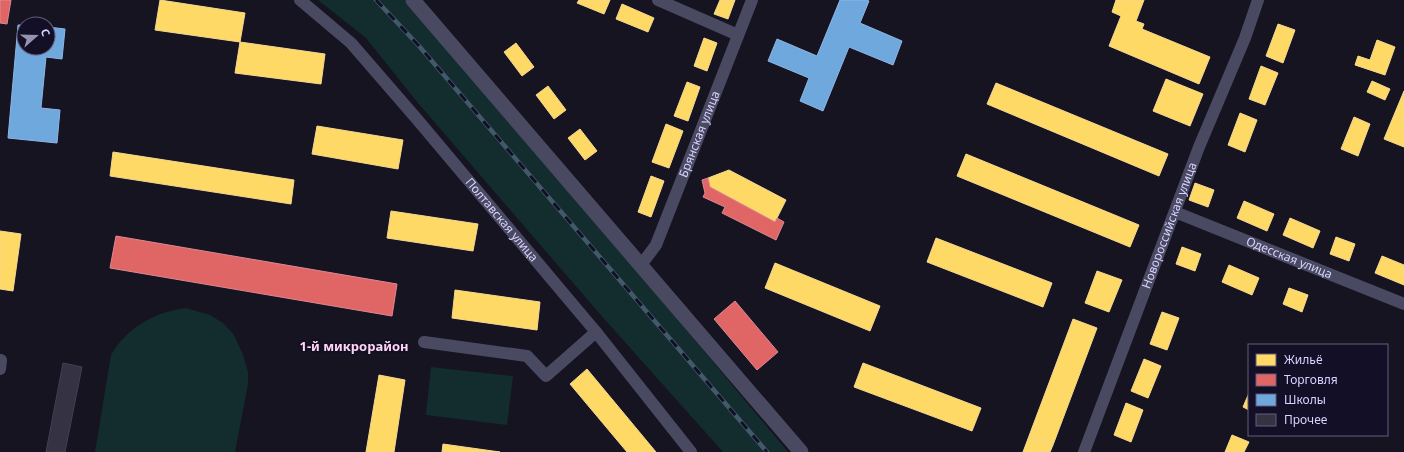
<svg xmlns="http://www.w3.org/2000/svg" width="1404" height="452" font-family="'Noto Sans',sans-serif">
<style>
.green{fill:#132c2d}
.homes{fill:#ffd966;stroke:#f4d894}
.shops{fill:#e06666;stroke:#de8794}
.schools{fill:#6fa8dc;stroke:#8fb5e6}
.building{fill:#343243;stroke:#433f54}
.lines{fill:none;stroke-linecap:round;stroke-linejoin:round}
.minor{stroke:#4a4962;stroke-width:12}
.tertiary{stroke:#4a4962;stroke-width:15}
.rail-casing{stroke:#43596b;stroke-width:4.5}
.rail{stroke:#130f26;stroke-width:3;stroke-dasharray:9;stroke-linecap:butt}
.labels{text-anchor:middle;stroke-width:4;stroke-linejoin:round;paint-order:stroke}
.street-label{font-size:12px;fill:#d9d4ff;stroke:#130f26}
.neighbourhood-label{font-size:13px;font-weight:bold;fill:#ffd6f0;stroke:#130f26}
</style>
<rect width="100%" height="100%" fill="#161421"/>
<!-- green -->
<g class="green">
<path d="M318,0h87l254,297 129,155h-65l-124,-139 -181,-210 -52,-65z"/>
<path d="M186,308l24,7 13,8 11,12 9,20 5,17v12l-13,68h-140l16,-97c16,-28 44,-43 75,-47z"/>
<path d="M431,367l82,9 -6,49 -81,-10z"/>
</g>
<!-- homes -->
<g class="homes">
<path d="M160,0l85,13 -5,29 -85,-12z"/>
<path d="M579,0h31l-6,14 -27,-11z"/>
<path d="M720,0h15l-7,19 -14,-5z"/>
<path d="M1116,0h28l-8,21 8,3 -2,5 68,28 -11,27 -90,-38 12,-30 -9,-4z"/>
<path d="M622,4l32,14 -6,14 -32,-13z"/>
<path d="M1278,24l17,6 -12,33 -17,-7z"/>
<path d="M704,38l13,5 -10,28 -13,-5z"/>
<path d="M1377,40l18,7 -10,28 -30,-10 3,-9 12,4z"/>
<path d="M240,42l85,12 -4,30 -86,-11z"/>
<path d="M516,43l18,24 -12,9 -18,-24z"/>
<path d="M1261,66l17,7 -13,32 -16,-6z"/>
<path d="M1166,79l37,15 -13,32 -37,-15z"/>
<path d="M1372,81l18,8 -5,11 -18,-8z"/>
<path d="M687,82l13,5 -12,34 -14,-5z"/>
<path d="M996,83l172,71 -9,22 -172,-72z"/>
<path d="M548,86l18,24 -12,9 -18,-24z"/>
<path d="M1404,91v56l-20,-8z"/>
<path d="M1240,113l17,7 -12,32 -17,-7z"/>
<path d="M1354,117l16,7 -12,32 -17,-7z"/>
<path d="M666,124l17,7 -14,37 -17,-6z"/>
<path d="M317,126l86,14 -5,29 -86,-15z"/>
<path d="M580,129l17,22 -12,9 -17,-22z"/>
<path d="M113,152l181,28 -3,24 -181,-28z"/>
<path d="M966,154l173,71 -9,22 -173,-71z"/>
<path d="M729,170l57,30 -11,22 -65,-35 -2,-9z"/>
<path d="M651,176l13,5 -13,36 -13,-5z"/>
<path d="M1195,183l19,7 -6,17 -19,-7z"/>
<path d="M1244,201l30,13 -7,17 -30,-13z"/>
<path d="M391,211l87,13 -5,27 -86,-13z"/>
<path d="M1290,218l30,13 -7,17 -30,-13z"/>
<path d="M0,231l21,3 -8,57 -13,-2z"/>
<path d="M1336,237l19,7 -6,17 -19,-7z"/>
<path d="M936,238l116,45 -9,24 -116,-45z"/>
<path d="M1182,247l19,7 -6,17 -19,-7z"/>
<path d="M1382,256l22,9v20l-29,-12z"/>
<path d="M775,263l105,43 -10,25 -105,-43z"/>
<path d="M1229,265l30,13 -7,17 -30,-13z"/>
<path d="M1097,271l25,9 -13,32 -24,-9z"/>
<path d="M1289,288l19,7 -6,17 -19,-8z"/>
<path d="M455,290l85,12 -3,28 -85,-12z"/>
<path d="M1162,312l17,6 -12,32 -17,-6z"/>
<path d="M1073,319l24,9 -44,117 -24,-9z"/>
<path d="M1144,359l17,7 -13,32 -17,-7z"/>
<path d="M863,363l118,45 -9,23 -118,-44z"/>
<path d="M587,369l69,83h-29l-57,-68z"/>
<path d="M379,375l26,5 -11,72h-28z"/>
<path d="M1249,393v17l-6,-3z"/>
<path d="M1126,403l17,7 -12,32 -17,-7z"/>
<path d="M1232,435l17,7 -5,10h-19z"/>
<path d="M1029,436l24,9 -3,7h-27z"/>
<path d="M443,444l57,8h-58z"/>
</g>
<!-- shops -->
<g class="shops">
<path d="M0,0h11l-4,24 -7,-1z"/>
<path d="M708,178l2,9 65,35 2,-4 7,4 -8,18 -54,-27 3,-6 -22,-10 2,-4 -3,-13z"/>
<path d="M116,236l281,48 -5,32 -282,-48z"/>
<path d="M735,301l43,51 -21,18 -43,-51z"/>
</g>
<!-- schools -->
<g class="schools">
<path d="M840,0h26l3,1 -9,22 42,18 -9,24 -44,-18 -26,64 -23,-10 9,-23 -41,-17 9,-22 40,17z"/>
<path d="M18,25h6v23h24v-21l17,2 -3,30 -16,-2 -5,51 19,2 -3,33 -49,-5z"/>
</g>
<!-- building -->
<path class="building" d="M63,363l19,4 -17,85h-19z"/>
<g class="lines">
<!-- minor -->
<g class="minor">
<path id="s1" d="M300,0l51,43 65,75 180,214 95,120"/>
<path d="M658,0l80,35"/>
<path id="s2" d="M1175,212l229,92"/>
<path id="s3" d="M641,265l15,-20 96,-245"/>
<path d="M424,342l103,14 19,20 50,-44"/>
<path d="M0,369l1,-9"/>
<path id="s4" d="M1084,452l115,-305 46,-109 13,-38"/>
</g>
<!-- tertiary -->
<path class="tertiary" d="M413,0l388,452"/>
<!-- rail casing -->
<g class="rail-casing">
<path id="rail" d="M376,0l43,46 348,406"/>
</g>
<!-- rail -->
<use href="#rail" class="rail"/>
</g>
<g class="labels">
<!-- street labels -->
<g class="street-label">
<text dy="4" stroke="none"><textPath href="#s3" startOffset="144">Брянская улица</textPath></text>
<text dy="4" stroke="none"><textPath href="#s1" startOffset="299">Полтавская улица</textPath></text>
<text dy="4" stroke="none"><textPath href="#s4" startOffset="242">Новороссийская улица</textPath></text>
<text dy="4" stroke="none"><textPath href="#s2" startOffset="123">Одесская улица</textPath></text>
</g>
<!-- neighbourhood labels -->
<g class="neighbourhood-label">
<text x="354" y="351">1-й микрорайон</text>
</g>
</g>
<!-- legend -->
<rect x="1248" y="344" width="140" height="92" fill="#130f26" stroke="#625e7d"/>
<rect x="1256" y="354" width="20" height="12" fill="#ffd966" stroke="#625e7d"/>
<text x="1284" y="364" font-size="12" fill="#d9d4ff">Жильё</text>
<rect x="1256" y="374" width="20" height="12" fill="#e06666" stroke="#625e7d"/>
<text x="1284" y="384" font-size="12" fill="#d9d4ff">Торговля</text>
<rect x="1256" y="394" width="20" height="12" fill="#6fa8dc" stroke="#625e7d"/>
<text x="1284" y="404" font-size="12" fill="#d9d4ff">Школы</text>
<rect x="1256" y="414" width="20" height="12" fill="#343243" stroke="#625e7d"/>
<text x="1284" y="424" font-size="12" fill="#d9d4ff">Прочее</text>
<!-- north arrow -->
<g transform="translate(36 36) rotate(70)"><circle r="19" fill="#130f26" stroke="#625e7d"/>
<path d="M0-3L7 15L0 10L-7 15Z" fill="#9591b1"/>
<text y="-6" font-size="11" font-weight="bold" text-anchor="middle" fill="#d9d4ff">С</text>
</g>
</svg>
